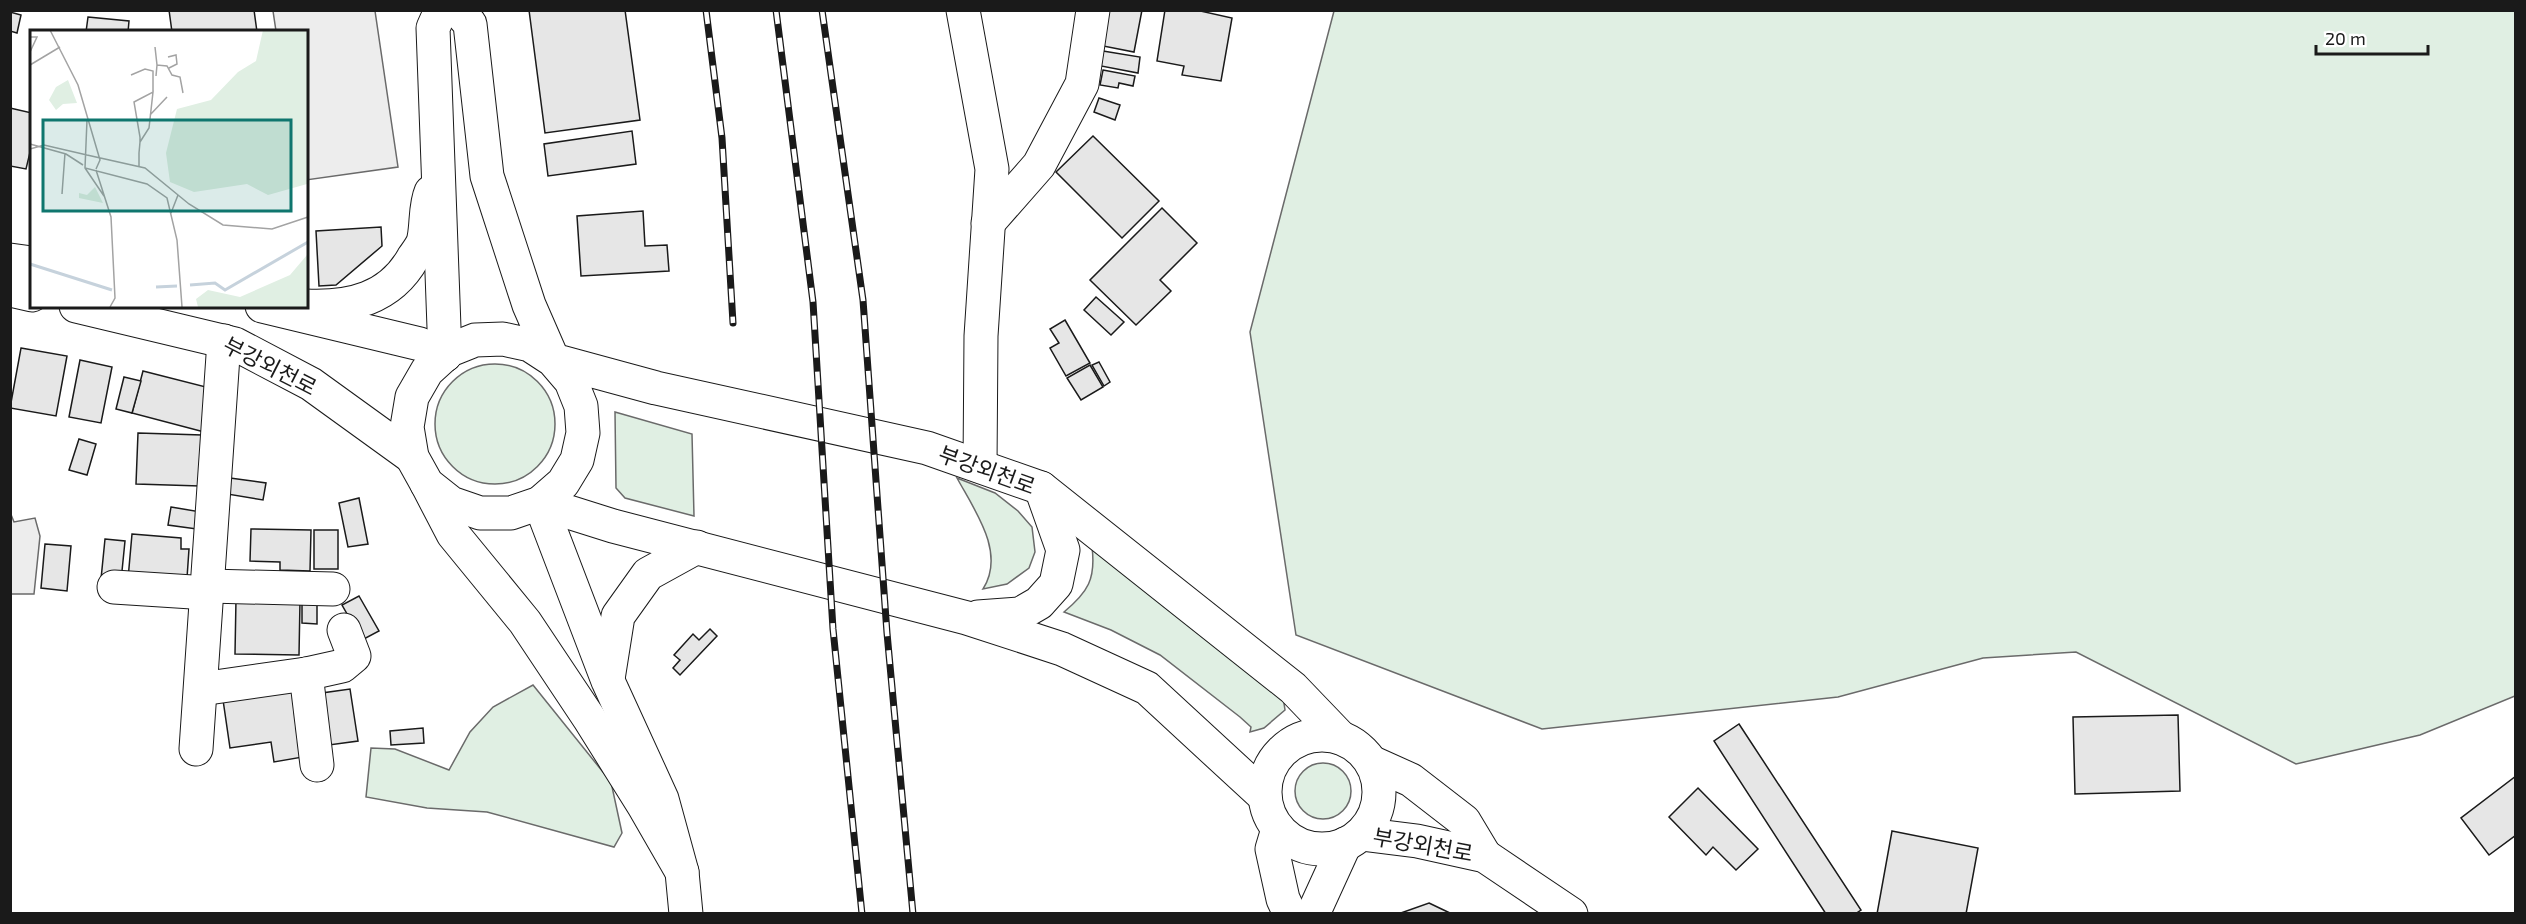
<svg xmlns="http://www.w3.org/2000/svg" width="2526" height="924" font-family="'Exo 2','Noto Sans KR',sans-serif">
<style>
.green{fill:#e0efe3;stroke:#6a6a6a;stroke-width:1.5}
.parking{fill:#ededed;stroke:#6a6a6a;stroke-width:1.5}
.building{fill:#e6e6e6;stroke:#1a1a1a;stroke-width:1.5}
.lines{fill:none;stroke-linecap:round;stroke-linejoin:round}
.minor-casing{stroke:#1a1a1a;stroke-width:35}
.major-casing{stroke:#1a1a1a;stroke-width:35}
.minor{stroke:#fff;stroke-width:33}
.major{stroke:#fff;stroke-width:33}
.rail-casing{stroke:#1a1a1a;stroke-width:7}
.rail{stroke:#fff;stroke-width:4.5;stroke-dasharray:14;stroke-linecap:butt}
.labels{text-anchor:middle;stroke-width:4.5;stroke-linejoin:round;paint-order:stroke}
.street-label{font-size:22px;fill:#1a1a1a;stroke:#fff}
.inset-river{fill:none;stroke:#c6d2dc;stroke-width:3}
.inset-road{fill:none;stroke:#a3a3a3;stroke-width:1.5}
.view{fill:#0f766e;fill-opacity:0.15;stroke:#0f766e;stroke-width:3}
.inset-edge{fill:none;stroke:#1a1a1a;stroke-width:3}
</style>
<rect width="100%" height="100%" fill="#fff"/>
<!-- green -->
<g class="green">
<path d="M1334,11h1181v685l-95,39 -124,29 -220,-112 -93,6 -145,39 -296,32 -246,-94 -46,-303z"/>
<circle cx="495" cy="424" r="60"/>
<path d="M615,412l77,22 2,82 -69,-18 -9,-10z"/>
<path d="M957,478l38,15 23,18 14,16 3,25 -6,16 -22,16 -24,5c23,-36 -8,-78 -26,-111z"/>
<path d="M1092,547l191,150 2,13 -21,18 -14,4 1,-5 -11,-10 -80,-62 -49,-25 -47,-18c24,-20 32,-33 28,-65z"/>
<path d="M533,685l78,97 11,51 -8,14 -127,-35 -60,-4 -61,-11 5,-49 24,1 54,21 21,-38 23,-25z"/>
<circle cx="1323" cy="791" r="28"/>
</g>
<!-- parking -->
<g class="parking">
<path d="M273,11h102l23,156 -92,13v-148l-30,-1z"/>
<path d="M10,512l4,10 21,-4 5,18 -6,58h-23z"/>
</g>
<!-- building -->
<g class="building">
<path d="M169,10h85l3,22h-85z"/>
<path d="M529,10h96l15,110 -95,13z"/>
<path d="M1104,10h38l-8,42 -36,-7z"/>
<path d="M1165,10h31l36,8 -11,63 -39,-6 2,-9 -27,-5z"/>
<path d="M10,12l11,3 -4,18 -7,-2z"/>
<path d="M88,17l41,4 -1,11h-42z"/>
<path d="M1103,51l37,6 -2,16 -37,-7z"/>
<path d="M1103,70l32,6 -2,10 -14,-3 -1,5 -18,-3z"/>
<path d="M1099,98l21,7 -5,15 -21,-8z"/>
<path d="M10,108l22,5v31l-6,25 -16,-3z"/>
<path d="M632,131l4,33 -88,12 -4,-32z"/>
<path d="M1093,136l66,65 -37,37 -66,-66z"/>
<path d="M1162,208l35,35 -37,37 11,11 -35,34 -46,-45z"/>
<path d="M643,211l2,35 22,-1 2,26 -88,5 -4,-60z"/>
<path d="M381,227l1,19 -46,39 -17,1 -3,-55z"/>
<path d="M1096,297l28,25 -13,13 -27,-25z"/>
<path d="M1065,320l25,43 -24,13 -16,-28 9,-5 -9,-14z"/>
<path d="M21,348l46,8 -11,60 -46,-8z"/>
<path d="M80,360l32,7 -11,56 -32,-6z"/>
<path d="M1099,362l11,20 -6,4 -12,-21z"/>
<path d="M1090,365l13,22 -22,13 -14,-22z"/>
<path d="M143,371l63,16 2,46 -76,-20z"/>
<path d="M124,377l17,4 -9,32 -16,-4z"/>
<path d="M138,433l64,2 -2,51 -64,-2z"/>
<path d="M79,439l17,5 -9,31 -18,-5z"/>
<path d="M230,478l36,5 -3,17 -36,-6z"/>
<path d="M359,498l9,46 -20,3 -9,-44z"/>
<path d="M171,507l36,6 -3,17 -36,-5z"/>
<path d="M251,529l60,1 -1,41 -30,-1v-8l-30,-1z"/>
<rect x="314" y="530" width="24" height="39"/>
<path d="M132,534l49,4v11h8l-2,29 -59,1z"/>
<path d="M105,539l20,2 -4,40 -20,-2z"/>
<path d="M45,544l26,2 -4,45 -26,-3z"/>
<path d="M359,596l20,35 -17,9 -20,-35z"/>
<path d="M236,599l64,2 -1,54 -64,-1z"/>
<path d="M302,602l15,1v21l-15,-1z"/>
<path d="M710,629l7,7 -37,39 -7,-7 7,-8 -6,-5 19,-21 6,6z"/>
<path d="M292,683l11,74 -29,5 -3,-20 -41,6 -8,-55z"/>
<path d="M350,689l8,52 -29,4 -7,-52z"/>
<path d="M2178,715l2,76 -105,3 -2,-77z"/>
<path d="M1739,724l122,186 -6,4h-29l-112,-173z"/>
<path d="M423,728l1,15 -33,2 -1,-14z"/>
<path d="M2516,776v59l-27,20 -28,-37z"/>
<path d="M1698,788l60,61 -22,21 -23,-23 -7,8 -37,-38z"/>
<path d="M1892,831l86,17 -12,66h-89z"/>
<path d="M1429,903l23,11h-54z"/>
</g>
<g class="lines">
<!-- minor casing -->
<g class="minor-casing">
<g id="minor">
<path d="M963,10l29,159 -11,167 -1,130"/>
<path d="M988,223l51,-58 43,-81 11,-74"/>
<path d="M10,260l22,3"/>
<path d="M10,290l22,5"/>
<path d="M76,306l159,38 76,40 101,73"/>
<path d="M262,306l158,38 25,11"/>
<path d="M306,306c44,2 84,-7 107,-48 4,-6 10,-13 11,-20 3,-15 1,-32 7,-46"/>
<path d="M427,484l26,50 72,88 64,96 55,88 38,66"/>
<path d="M540,503l68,178 54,118 20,73 4,42"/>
<path d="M209,586l124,3"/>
<path d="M114,587l94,6"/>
<path d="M306,674l11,91"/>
<path d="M608,679l10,-63 30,-42 49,-27"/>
<path d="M201,689l105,-15 36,-8 12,-10 -10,-26"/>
<path d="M196,749l28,-408"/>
</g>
</g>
<!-- major casing -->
<g class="major-casing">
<g id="major">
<path d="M441,10l-8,18 12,327"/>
<path d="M458,10l12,14 17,152 42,129 24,55 18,21 10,25 2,27 -6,27 -14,23 -23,20 -29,10h-31l-29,-10 -24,-19 -15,-27 -5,-30 5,-30 15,-26 23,-21 25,-10 28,-1 27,6 23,15 103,28 271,60 114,40 252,200 48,50"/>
<path d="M540,503l73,23 354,92 95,31 85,39 117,108"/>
<path d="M978,617l42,-3 19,-11 17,-19 7,-34 -22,-62"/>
<circle cx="1322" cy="792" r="57"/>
<path d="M1371,762l40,18 53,41 21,35"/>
<path d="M1278,829l-6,20 11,50 7,15"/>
<path d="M1361,834l56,7 68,15 86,58"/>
<path d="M1313,914l32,-70"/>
</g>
</g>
<!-- minor -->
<use href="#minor" class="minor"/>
<!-- major -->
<use href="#major" class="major"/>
<!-- rail casing -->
<g class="rail-casing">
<g id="rail">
<path d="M706,10l16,128 11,185"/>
<path d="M776,10l37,292 20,327 29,285"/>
<path d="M822,10l41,290 24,333 26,281"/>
</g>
</g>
<!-- rail -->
<use href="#rail" class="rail"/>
</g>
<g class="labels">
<!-- street labels -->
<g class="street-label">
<text transform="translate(270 366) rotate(27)" y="8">부강외천로</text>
<text transform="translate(987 470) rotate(20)" y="8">부강외천로</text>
<text transform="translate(1423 845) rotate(10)" y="8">부강외천로</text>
</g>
</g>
<!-- overview -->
<g transform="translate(30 30)">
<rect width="278" height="278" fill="#fff"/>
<path d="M233,0h44v154l-39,11 -21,-11 -53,8 -24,-10 -4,-29 11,-44 34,-9 27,-28 18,-11zM38,50l9,23 -14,1 -7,6 -7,-10 7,-13zM65,157l8,16 -24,-5v-5l8,2zM277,225v52h-109l-2,-8 12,-9 32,7 50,-22z" fill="#e0efe3"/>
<path class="inset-river" d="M0,234l82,26M160,255l25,-2 10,7 83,-48M126,257l21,-1"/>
<path class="inset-road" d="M20,0l28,55 22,75 -4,9M0,7h7l-7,15M125,17l2,18M138,27l8,-2 1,9 -8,4M0,35l30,-18M101,45l14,-6 8,2v21M126,46l1,-11 10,1 5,9 8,2 3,16M120,85l17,-18M57,90l-2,48 62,16 20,14 10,42 5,67M0,114l36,10 17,11M0,119l14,-4 43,10M57,125l58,13 44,36 34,21 49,4 36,-12M109,136v-13l1,-11v-5l-6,-35 19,-10 -4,36 -9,14M55,138l19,28M66,140l15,47 4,81 -5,9M32,164l3,-41M141,183l7,-18"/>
<path class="view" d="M13,90h248v91h-248z"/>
<rect width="278" height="278" class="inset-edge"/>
</g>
<!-- border -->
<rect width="2526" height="924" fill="none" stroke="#1a1a1a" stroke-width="24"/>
<!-- scale -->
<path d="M2316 45v9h112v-9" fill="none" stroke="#1a1a1a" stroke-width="3"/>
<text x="2325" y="45" font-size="18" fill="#1a1a1a" stroke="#ffffff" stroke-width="4.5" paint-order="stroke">20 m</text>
</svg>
